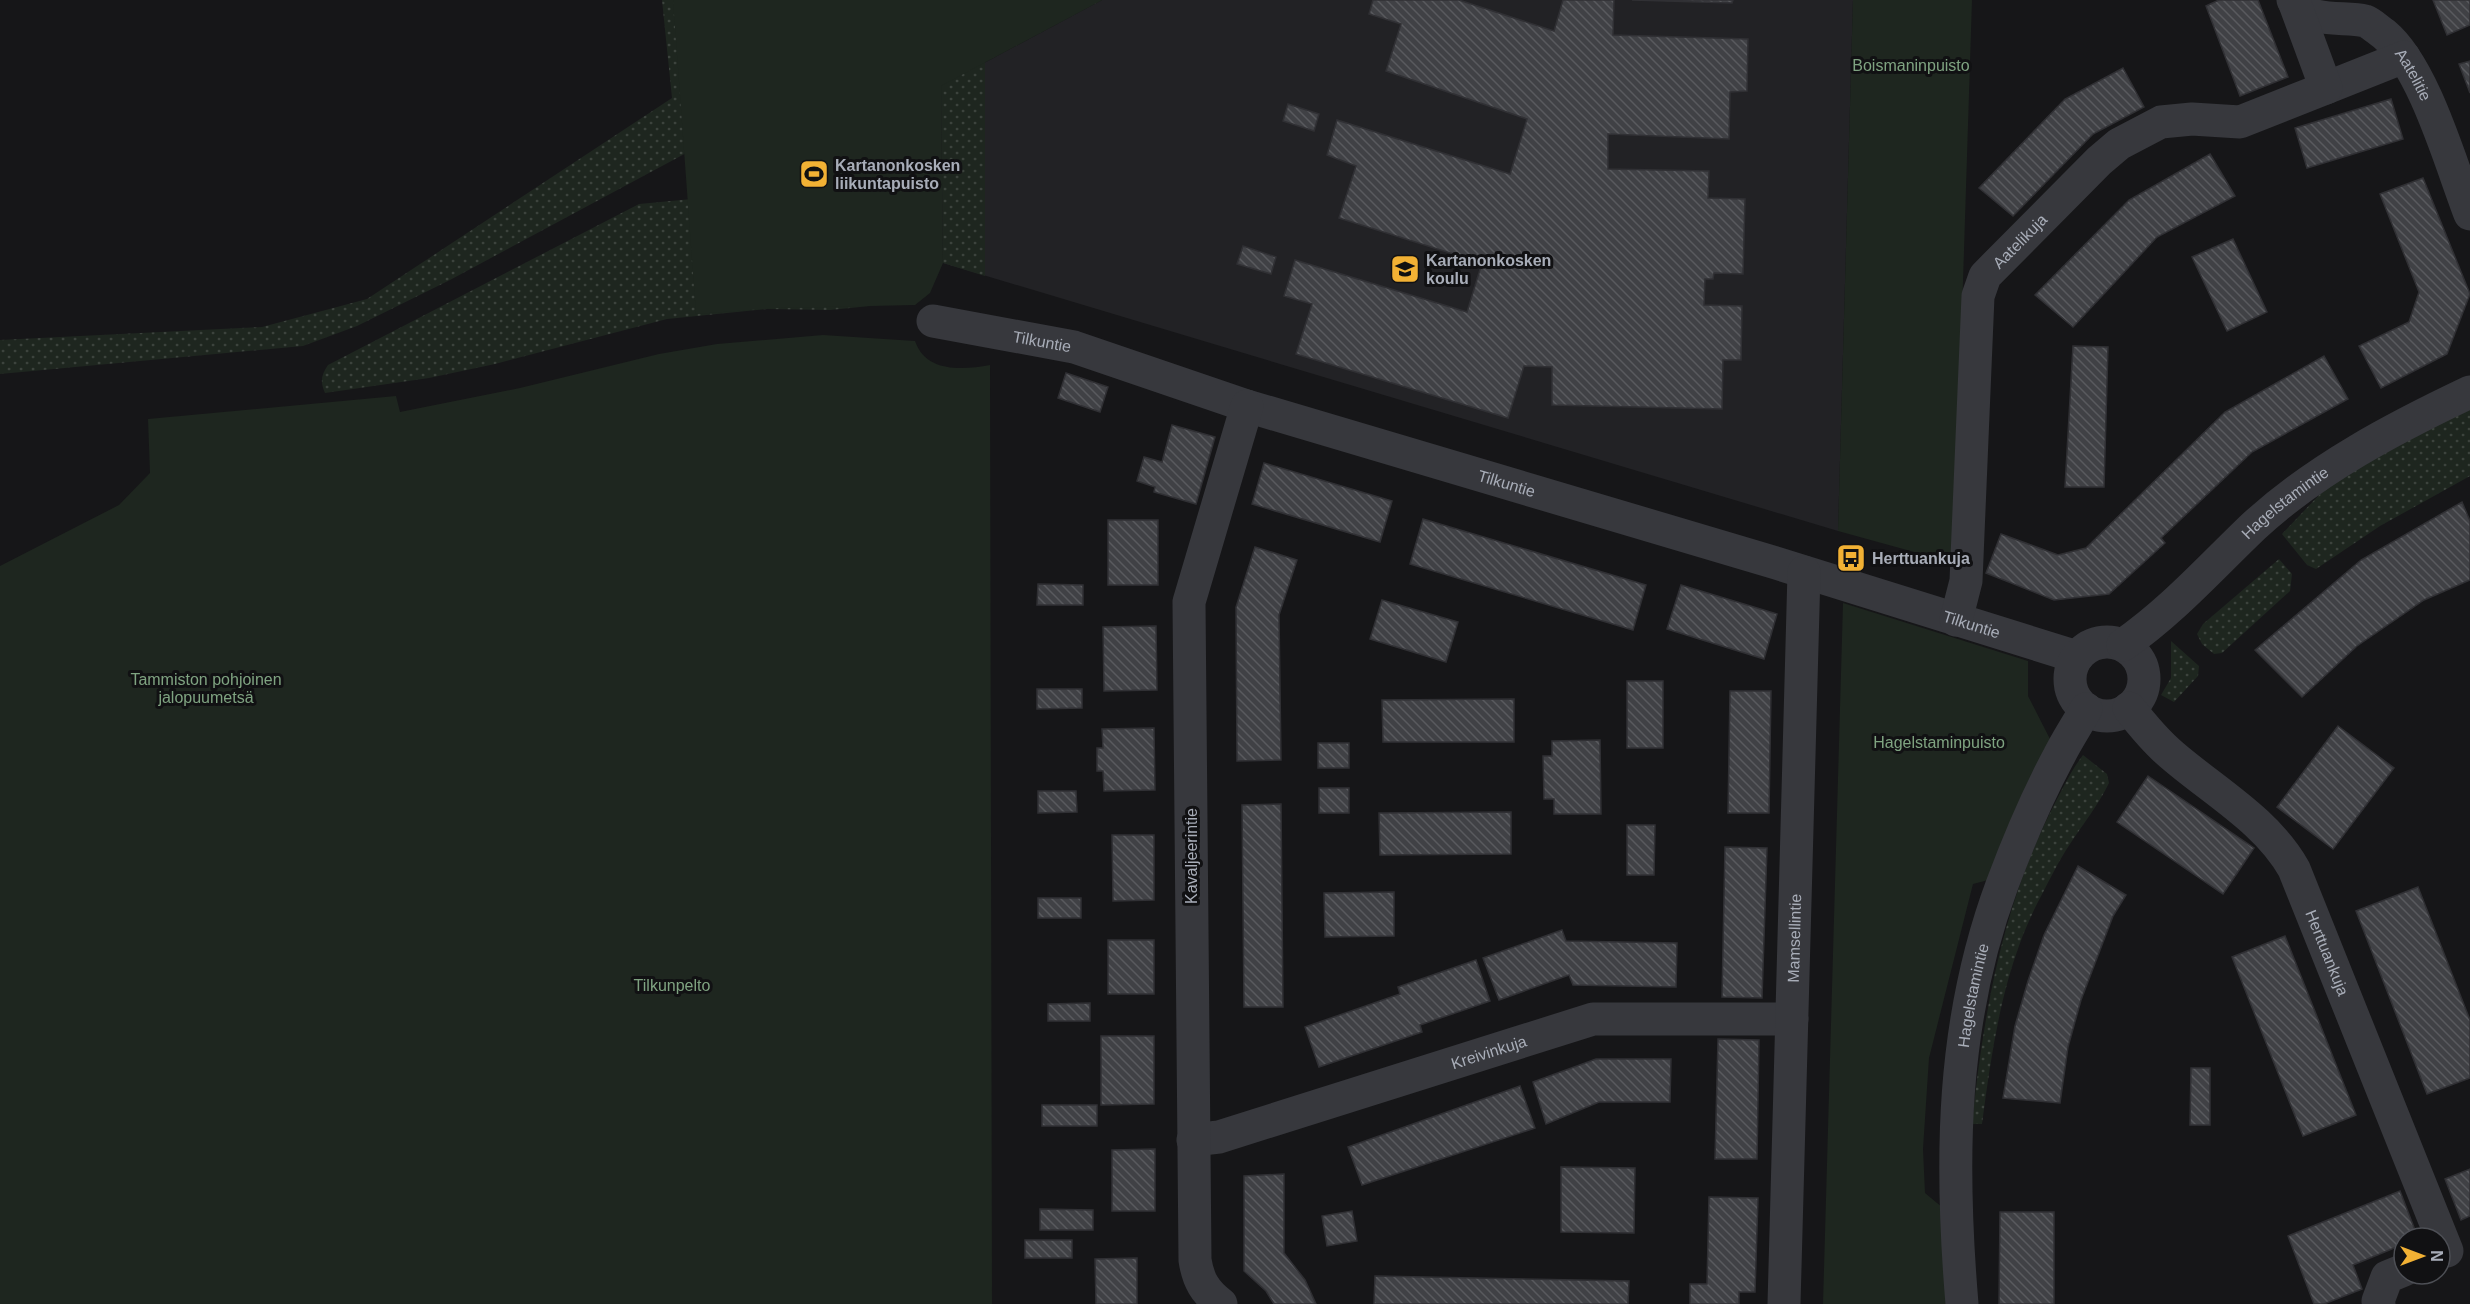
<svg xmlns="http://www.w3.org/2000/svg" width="2470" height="1304" font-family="Arial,sans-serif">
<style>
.built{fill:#222225}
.grass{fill:url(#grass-dots)}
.green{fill:#1e261f}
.building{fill:url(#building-back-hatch);stroke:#303034;stroke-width:1.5}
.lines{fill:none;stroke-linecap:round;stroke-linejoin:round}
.minor{stroke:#37383d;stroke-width:33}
.labels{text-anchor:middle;stroke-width:6;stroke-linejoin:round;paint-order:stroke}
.park-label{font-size:16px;fill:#7fa381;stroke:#111113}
.street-label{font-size:16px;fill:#a8adb8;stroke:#111113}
.poi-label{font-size:16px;font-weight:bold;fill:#a8adb8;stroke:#111113;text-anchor:start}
</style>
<defs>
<pattern id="grass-dots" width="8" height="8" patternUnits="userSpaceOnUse" patternTransform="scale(1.5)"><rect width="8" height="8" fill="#1e261f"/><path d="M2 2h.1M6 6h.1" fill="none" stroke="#3c433d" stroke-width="1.8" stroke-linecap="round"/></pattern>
<pattern id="building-back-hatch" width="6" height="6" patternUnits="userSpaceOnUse" patternTransform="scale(1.5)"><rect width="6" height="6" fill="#404145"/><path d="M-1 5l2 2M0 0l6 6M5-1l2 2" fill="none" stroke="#595a5e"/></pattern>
</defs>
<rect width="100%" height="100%" fill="#161618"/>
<!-- built -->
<path class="built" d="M1102,0h751l-15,531 -895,-268 -2,-177z"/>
<!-- grass -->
<g class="grass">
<path d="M662,0h76l149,45 -437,235 -93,46 -54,20 -303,28v-34l262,-13 105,-28 305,-201z"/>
<path d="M1005,0h97l-117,62v214l-42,-13 -2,-177z"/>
<path d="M692,199l188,106 -50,5 -63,-1 -100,10 -172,45 -66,14 -104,15c-5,-11 -4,-18 3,-28l311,-161z"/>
<path d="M2470,406v70l-90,50 -64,43 -9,-4 -25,-31 39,-41 31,-22z"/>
<path d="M2279,559l13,15 -2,17 -68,62 -8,1 -12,-10 -5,-10 6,-10z"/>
<path d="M2171,641l28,25 -1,10 -24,26 -13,-7 10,-17z"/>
<path d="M2083,755l24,19 2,9c-10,21 -26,41 -39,61 -12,18 -21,37 -31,56 -36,69 -47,148 -57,224h-10c11,-108 30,-216 79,-313 10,-19 19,-39 32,-56z"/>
</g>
<!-- green -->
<g class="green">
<path d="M673,0h429l-161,86 2,177 -13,30 -15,12 -136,3 -83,6z"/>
<path d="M1853,0h119l-18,563 -116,-32z"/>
<path d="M823,335l92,6c11,32 48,29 75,24l2,939h-992v-738l119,-61 31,-32 -2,-54 248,-23 4,16 120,-24 139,-34 58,-10z"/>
<path d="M1843,603l185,58v35l22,43 -58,140 -19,5 -44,174 -6,91 2,44 18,15 3,96h-123z"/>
</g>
<!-- building -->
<g class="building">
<path d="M1373,0h86l95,31 9,-31h51l-1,35 135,4 -1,52 -17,1 -1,47 -121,-5v35l101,2 -1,27 37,1 -2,75 -29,-1 -1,6h-8l-1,26 38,1 -1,54h-18l-1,49 -170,-4v-38l-28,-1 -16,52 -212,-64 16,-50 -28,-8 11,-36 172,52 15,-49 -143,-45 17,-52 -29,-11 10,-35 173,54 17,-55 -141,-48 15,-47 -32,-10z"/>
<path d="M1632,0h101l-1,3z"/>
<path d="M2219,0h39l30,77 -48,19 -34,-90z"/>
<path d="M2433,0h37v25l-23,10z"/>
<path d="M2470,61v32l-11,-29z"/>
<path d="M2123,68l21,39 -51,27 -80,82 -34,-28 86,-89z"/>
<path d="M2391,99l12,40 -96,29 -12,-40z"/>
<path d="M1288,104l31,10 -5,17 -31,-10z"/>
<path d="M2210,154l25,42 -78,41 -84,90 -38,-32 94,-95z"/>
<path d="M2423,178l47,116 -23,60 -66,34 -22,-42 50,-24 10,-30 -39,-98z"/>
<path d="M2233,239l34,73 -40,19 -35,-74z"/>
<path d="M1243,246l33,11 -5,17 -34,-10z"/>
<path d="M2073,346l35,1 -4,140h-39z"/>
<path d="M2324,356l24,43 -96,53 -91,86 4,5 -56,51 -55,6 -68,-27 15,-39 57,21 28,-7 139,-136z"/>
<path d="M1066,373l42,14 -8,25 -42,-14z"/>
<path d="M1172,425l43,12 -19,67 -42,-12 1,-5 -18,-6 7,-24 18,5z"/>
<path d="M1264,463l128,38 -12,41 -128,-38z"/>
<path d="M2462,502l8,19v59l-46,20 -67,46 -55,51 -47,-47 106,-90z"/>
<path d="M1423,519l223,66 -13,45 -223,-66z"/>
<rect x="1108" y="520" width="50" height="65"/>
<path d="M1255,547l42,13 -18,55 2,145 -44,1 -1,-154z"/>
<path d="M1038,584l45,1v20h-46z"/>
<path d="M1681,585l96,29 -13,45 -97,-30z"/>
<path d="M1382,600l76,22 -12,40 -76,-23z"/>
<path d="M1156,626l1,64 -53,1 -1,-64z"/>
<rect x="1627" y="681" width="36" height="67"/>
<path d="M1037,689h45v19l-45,1z"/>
<path d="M1730,691h41l-2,122h-41z"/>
<path d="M1514,699v43h-131l-1,-42z"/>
<path d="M2338,726l56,42 -61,81 -56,-42z"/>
<path d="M1154,728l1,62 -51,1 -1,-20h-6v-23h6l-1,-19z"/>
<path d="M1600,740l1,74h-47v-15h-10l-1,-43h9v-15z"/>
<rect x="1318" y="743" width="31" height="25"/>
<path d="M2148,776l106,72 -31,46 -106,-72z"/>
<rect x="1319" y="788" width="30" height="25"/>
<path d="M1038,791h38l1,21 -39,1z"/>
<path d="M1281,804l2,203h-39l-2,-202z"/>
<path d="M1511,812v42l-131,1 -1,-42z"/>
<path d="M1627,825h28l-1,50h-27z"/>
<path d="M1112,835h42v65l-41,1z"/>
<path d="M1725,847l42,1 -5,150 -40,-1z"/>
<path d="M2078,866l48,29 -13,21 -32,84 -13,47 -8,56 -57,-5 12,-72 13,-45 16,-46z"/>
<path d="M2418,887l52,133v58l-43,16 -71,-183z"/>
<path d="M1394,892v44l-69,1 -1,-44z"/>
<rect x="1038" y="898" width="43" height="20"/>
<path d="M1562,930l4,11 111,2 -1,44 -103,-2 -4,-10 -70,25 -16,-42z"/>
<path d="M2285,936l71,179 -53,21 -71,-179z"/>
<rect x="1108" y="940" width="46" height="54"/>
<path d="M1476,960l14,41 -70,24 2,7 -103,35 -14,-40 95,-33 -2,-7z"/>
<path d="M1090,1003v18h-42v-17z"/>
<path d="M1101,1036h53v68l-53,1z"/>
<path d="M1718,1039l41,1 -2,119h-42z"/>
<path d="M1596,1059h75l-1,43h-71l-53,22 -13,-42z"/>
<path d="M2191,1068h19v57h-20z"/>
<path d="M1520,1086l15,42 -173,57 -14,-38z"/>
<rect x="1042" y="1105" width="55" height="21"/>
<path d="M1155,1149v62h-43v-61z"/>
<path d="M1561,1167l74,1 -1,65 -73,-1z"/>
<path d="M2470,1169v47l-9,4 -16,-41z"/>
<path d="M1284,1174v79l21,27 11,24h-42l-8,-13 -22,-20v-95z"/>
<path d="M2400,1191l18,47h-14v6l-51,21 9,24 -38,15h-10l-26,-68z"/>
<path d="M1709,1197l49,1 -3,94h-16v12h-49v-20h17z"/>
<path d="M1040,1209l53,1v20h-53z"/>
<path d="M1352,1211l5,30 -30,5 -5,-30z"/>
<path d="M2000,1212h54v92h-55z"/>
<rect x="1025" y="1240" width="47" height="18"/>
<path d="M1137,1258v46h-41l-1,-45z"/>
<path d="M1375,1276l254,5 -1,23h-254z"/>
</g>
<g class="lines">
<!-- minor -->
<g class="minor">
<path id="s1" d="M2293,0c12,24 51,16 72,21 6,2 13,9 19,13 40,33 67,131 86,180"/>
<path d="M2326,88l78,-31"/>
<path id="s2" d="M933,321l141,26 173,59 529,157 301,94"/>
<path id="s3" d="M1956,620l10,-39 12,-285 7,-20 114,-115 20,-17 42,-22 31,-3 48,3 86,-34 -31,-84"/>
<circle cx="2107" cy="679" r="37"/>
<path id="s4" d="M2123,645c49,-34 88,-78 131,-119 62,-57 140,-98 216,-134"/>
<path id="s5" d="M2129,708c14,18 27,34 44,48 42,36 94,65 121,113l153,382"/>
<path id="s6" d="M1193,1140l26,-3 374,-118h199"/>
<path d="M1221,1304c-16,-12 -23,-24 -26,-44l-6,-658 58,-196"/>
<path id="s7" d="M1784,1304l20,-732"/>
<path id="s8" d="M1962,1304c-12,-143 -11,-282 40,-419 16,-43 35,-88 57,-129 8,-16 18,-31 27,-47"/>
<path d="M2379,1304l-1,-3 9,-24 17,-7"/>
</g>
</g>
<!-- icons -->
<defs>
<g id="stadium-square" transform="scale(1.5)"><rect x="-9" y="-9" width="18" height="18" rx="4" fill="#f2b134" stroke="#111113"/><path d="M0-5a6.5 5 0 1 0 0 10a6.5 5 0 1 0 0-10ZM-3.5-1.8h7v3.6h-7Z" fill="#111"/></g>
<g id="school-square" transform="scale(1.5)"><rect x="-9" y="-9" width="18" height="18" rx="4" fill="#f2b134" stroke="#111113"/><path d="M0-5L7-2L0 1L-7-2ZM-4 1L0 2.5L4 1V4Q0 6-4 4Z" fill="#111"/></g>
<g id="bus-square" transform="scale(1.5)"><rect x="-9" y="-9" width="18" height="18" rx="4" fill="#f2b134" stroke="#111113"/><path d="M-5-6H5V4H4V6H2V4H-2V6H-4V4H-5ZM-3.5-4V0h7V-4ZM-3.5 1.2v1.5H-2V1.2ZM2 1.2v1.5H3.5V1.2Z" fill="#111"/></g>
</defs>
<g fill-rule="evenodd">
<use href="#stadium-square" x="814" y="174"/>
<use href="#school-square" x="1405" y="269"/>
<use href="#bus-square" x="1851" y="558"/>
</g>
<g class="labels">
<!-- park labels -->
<g class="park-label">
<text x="1911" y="71">Boismaninpuisto</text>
<text x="206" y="685">Tammiston pohjoinen<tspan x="206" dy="18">jalopuumetsä</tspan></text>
<text x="1939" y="748">Hagelstaminpuisto</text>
<text x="672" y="991">Tilkunpelto</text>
</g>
<!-- street labels -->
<g class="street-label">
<text dy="6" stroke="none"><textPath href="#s1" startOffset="152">Aatelitie</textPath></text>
<text dy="6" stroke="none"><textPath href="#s3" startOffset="396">Aatelikuja</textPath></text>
<text dy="6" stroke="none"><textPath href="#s2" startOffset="111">Tilkuntie</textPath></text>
<text dy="6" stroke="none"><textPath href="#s2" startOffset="597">Tilkuntie</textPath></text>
<text dy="6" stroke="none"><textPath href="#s4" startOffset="216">Hagelstamintie</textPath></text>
<text dy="6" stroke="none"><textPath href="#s2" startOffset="1083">Tilkuntie</textPath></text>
<text transform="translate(1191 856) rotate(-90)" y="6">Kavaljeerintie</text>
<text dy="6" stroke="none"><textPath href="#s7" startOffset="366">Mamsellintie</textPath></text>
<text dy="6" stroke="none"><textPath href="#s5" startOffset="322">Herttuankuja</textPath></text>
<text dy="6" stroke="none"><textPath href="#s8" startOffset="310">Hagelstamintie</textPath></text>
<text dy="6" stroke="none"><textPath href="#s6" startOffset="309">Kreivinkuja</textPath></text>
</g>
<!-- poi labels -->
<g class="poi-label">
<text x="835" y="171">Kartanonkosken<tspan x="835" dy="18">liikuntapuisto</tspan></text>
<text x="1426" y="266">Kartanonkosken<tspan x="1426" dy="18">koulu</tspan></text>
<text x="1872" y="564">Herttuankuja</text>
</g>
</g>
<!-- north arrow -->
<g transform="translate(2422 1256) rotate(90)"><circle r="28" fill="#111113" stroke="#4d4f55" stroke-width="1.5"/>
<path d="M0-4.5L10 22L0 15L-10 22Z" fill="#f2b134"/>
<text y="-9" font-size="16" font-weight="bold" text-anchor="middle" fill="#a8adb8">N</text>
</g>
</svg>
